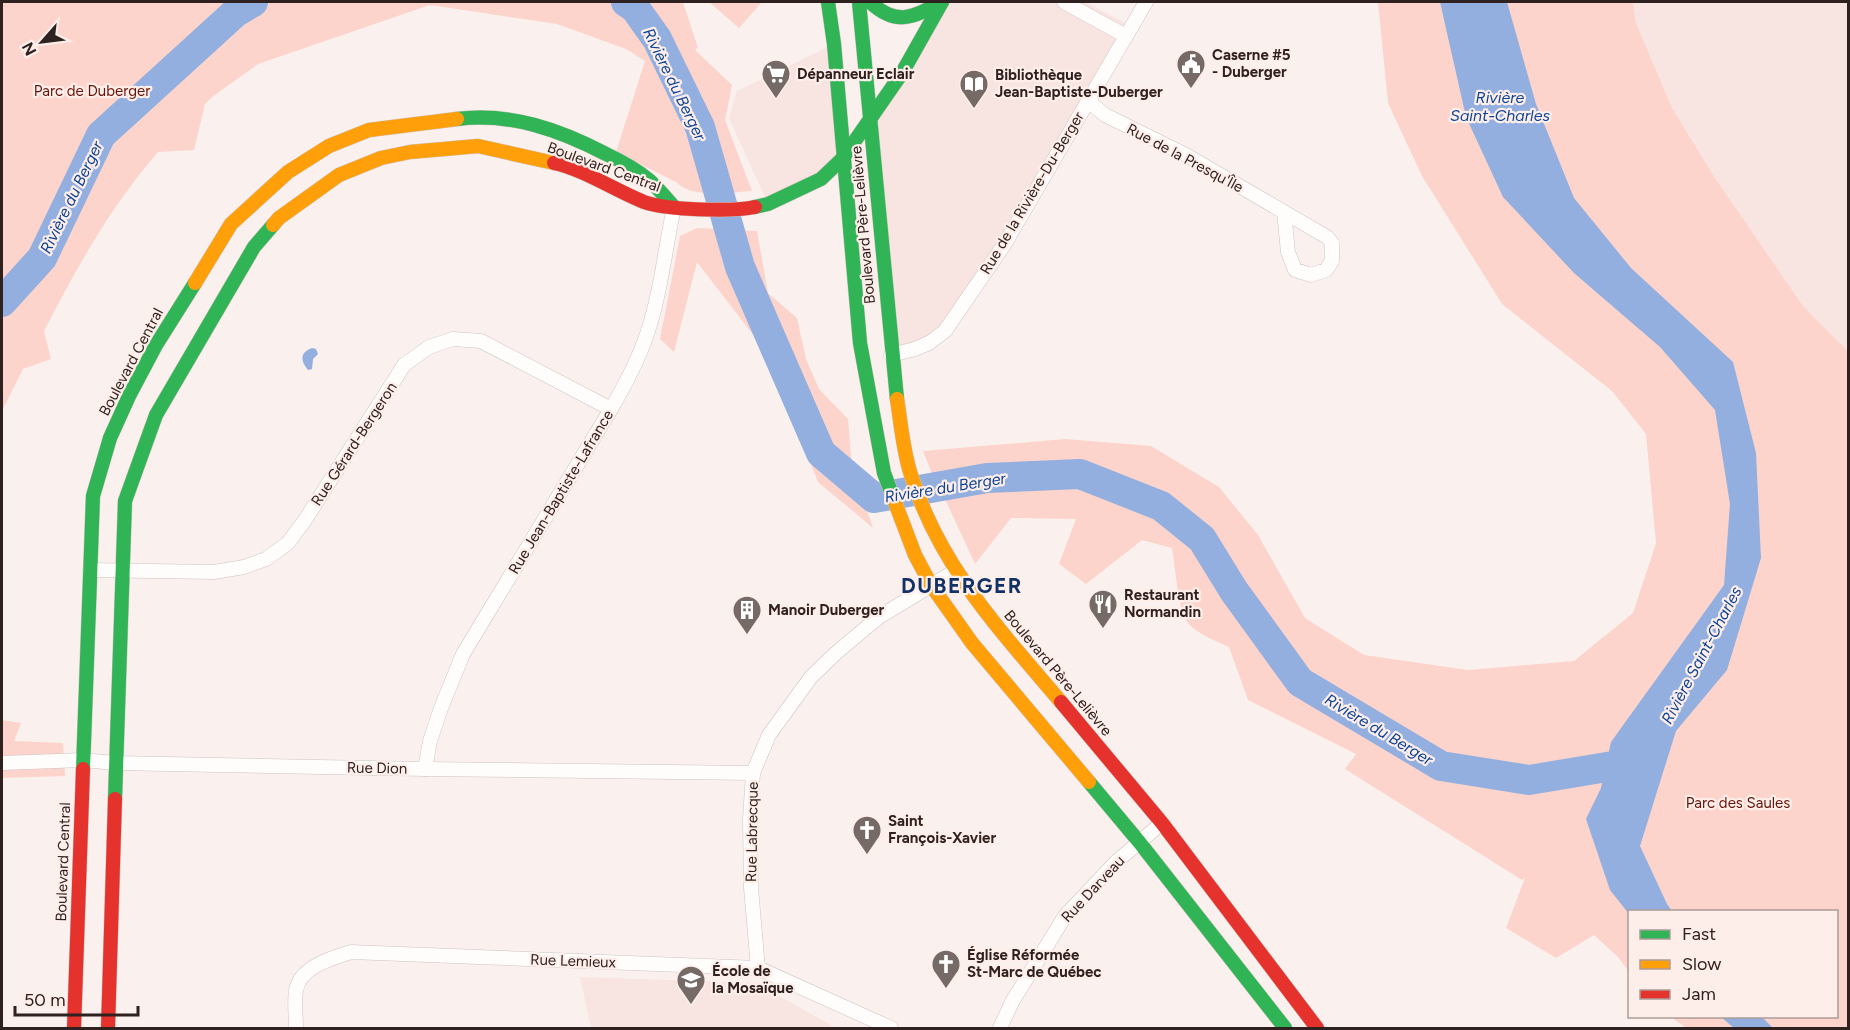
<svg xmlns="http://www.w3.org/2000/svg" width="1850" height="1030" font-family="Figtree,sans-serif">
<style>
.built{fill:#f8e4e0}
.green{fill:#fcd4cc}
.water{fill:#92afdf}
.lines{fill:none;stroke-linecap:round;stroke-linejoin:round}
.river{stroke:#92afdf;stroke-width:30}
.street-casing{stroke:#cec3c0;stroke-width:15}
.fast-casing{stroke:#cec3c0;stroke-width:15}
.slow-casing{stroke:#cec3c0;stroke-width:15}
.jam-casing{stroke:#cec3c0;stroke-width:15}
.street{stroke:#fefdfc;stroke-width:14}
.fast{stroke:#30b455;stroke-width:14}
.slow{stroke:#ff9f0a;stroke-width:14}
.jam{stroke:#e5322d;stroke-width:14}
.labels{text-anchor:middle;stroke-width:4.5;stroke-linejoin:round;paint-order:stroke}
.poi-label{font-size:15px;font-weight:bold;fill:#2f211f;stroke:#feeeea;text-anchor:start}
.park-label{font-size:15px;fill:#661409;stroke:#feeeea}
.street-label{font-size:15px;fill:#2f211f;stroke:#feeeea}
.water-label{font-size:16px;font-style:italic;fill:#0a4396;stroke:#feeeea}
.district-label{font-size:21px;font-weight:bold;letter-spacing:1.5px;fill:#113267;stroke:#feeeea}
</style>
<rect width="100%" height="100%" fill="#faf1ee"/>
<!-- built -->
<g class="built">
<path d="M942,2h144l46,25 -187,304 -54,24 -21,-236z"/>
<path d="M1633,2h215v349l-45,-45 -88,-128 -43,-70 -36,-85z"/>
<path d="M834,44l9,114 -75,46 -39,-86 8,-27z"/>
<path d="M580,977l176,6 80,45h-245z"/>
</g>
<!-- green -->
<g class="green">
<path d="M2,2h681l15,46 -3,2 37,35 -7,35 27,71c-21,1 -61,8 -76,-9l-60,-30 29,-91 -19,-12 -69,-25 -127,-19 -172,59 -46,33 -7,7 -11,46 -36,2c-47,54 -81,115 -114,179l7,28 -28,10 -21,42z"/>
<path d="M709,2h53l-23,26z"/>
<path d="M1378,2h68l24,113 37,79 70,76 86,74 57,64 19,95 -11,83 -118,185 -5,1 -2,10 118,-114 38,-110 -8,-105 -21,-88 -107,-97 -54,-69 -39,-96 -29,-101h132l3,21 36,85 43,70 88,128 45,45v677h-162l-15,-11 165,-1v-104h-206l-1,60 -11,-15 -24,-22 -38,23 -50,-30 19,-50 -3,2 -177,-111 11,-15 -108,-54 -19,-53c-13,-6 -32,-13 -41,-24 -10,-12 -13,-59 -16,-75l-30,-8 -56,44 -27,-20 17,-45 -65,-1 -36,46 -30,-65h-3l-19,-48 142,-12 86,7 68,41 39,48 47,83 59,37 104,15 106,-9 59,-48 23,-70 -10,-109 -34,-43 -110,-87 -80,-128 -34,-73z"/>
<path d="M697,228l60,3 11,62 29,25 9,41 13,30 29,30 4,48 21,61 -55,-46 -33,-83 -31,-63 -57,-74 -23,90 -14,-13 20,-103z"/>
<path d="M2,720l19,3 -7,18 49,2 2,33 -63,2z"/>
</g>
<!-- water -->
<g class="water">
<path d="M1440,2h67l29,102 38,94 57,70 102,94 23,91 5,105 -34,112 -51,61 -36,115 27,58 5,7 -42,1 -1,2 -19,-24 -24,-71 15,-31 10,-46 113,-157 6,-81 -15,-94 -55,-63 -86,-74 -71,-76 -37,-80z"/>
<path d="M312,348l4,1 2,5 -5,5 -1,10 -4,1c-7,-9 -9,-17 4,-22z"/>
<path d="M1721,1017h41l11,11h-39z"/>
</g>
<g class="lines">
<!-- river -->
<g class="river">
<path d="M626,2l9,6 22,31 43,88 40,140 81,186 53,45 113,-20 93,-4 81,32 41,33 32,52 66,91 141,84 88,14 114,-19"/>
<path d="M2,302l40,-44 59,-123 135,-123 17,-10"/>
</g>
<!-- street casing -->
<g class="street-casing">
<g id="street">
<path d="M1064,2l62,34"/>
<path d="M1088,101l17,14 81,40 141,82 5,6v18l-6,9 -15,5 -16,-5 -7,-18 -4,-40"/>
<path d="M891,355l24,-6 14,-6 16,-12 59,-86 142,-243"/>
<path d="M90,570l124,2 30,-5 22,-8 22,-16 17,-23 99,-155 25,-18 24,-8 28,2 130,68"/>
<path d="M2,763l81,-3 32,3 310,6 328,4"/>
<path d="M425,769l5,-28 11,-33 22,-54 148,-245c14,-24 27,-48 36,-75 14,-42 18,-85 27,-127"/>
<path d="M758,968l-7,-80 -1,-69 3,-46 16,-38 42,-58 25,-24 43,-36 76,-46"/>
<path d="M296,1028c0,-12 -2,-26 0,-37 3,-24 36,-33 55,-39l407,16 133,60"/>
<path d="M1000,1028l12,-26 53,-86 52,-55 45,-38"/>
</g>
</g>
<!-- fast casing -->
<g class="fast-casing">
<g id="fast">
<path d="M828,2l6,42 26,299 24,130 12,32"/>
<path d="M859,2l38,397"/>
<path d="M870,2c27,25 43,15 72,0"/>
<path d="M457,119c53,-7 103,11 149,35 15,7 30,15 43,26 9,8 17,18 25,27"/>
<path d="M755,207l13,-3 53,-25 22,-21 59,-85 40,-71"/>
<path d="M83,769l10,-273 17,-58 19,-42 27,-51 39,-62"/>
<path d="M1089,782l51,61 145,185"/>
<path d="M115,799l10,-298 31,-86 98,-168 19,-22"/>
</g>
</g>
<!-- slow casing -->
<g class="slow-casing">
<g id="slow">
<path d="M273,225l6,-7 60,-43 42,-17 29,-6 68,-6 76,17"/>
<path d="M195,283l36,-59 57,-52 41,-26 40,-16 88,-11"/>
<path d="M897,399c4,25 6,52 14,76 29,92 89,155 150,227"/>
<path d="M896,505l19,50 16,30 41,58 117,139"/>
</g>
</g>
<!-- jam casing -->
<g class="jam-casing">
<g id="jam">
<path d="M554,163c31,7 60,27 90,39 22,8 87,10 111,5"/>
<path d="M1061,702l101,121 155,205"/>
<path d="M74,1028l9,-259"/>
<path d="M108,1028l7,-229"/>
</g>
</g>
<!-- street -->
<use href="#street" class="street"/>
<!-- fast -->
<use href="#fast" class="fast"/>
<!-- slow -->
<use href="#slow" class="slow"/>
<!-- jam -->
<use href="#jam" class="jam"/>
</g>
<!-- icons -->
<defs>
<g id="civic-pin" transform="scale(1.5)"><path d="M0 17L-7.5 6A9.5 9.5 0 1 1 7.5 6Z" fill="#766a67" stroke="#feeeea"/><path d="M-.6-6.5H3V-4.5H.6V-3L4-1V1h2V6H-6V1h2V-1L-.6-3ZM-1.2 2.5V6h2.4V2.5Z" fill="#fff"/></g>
<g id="supermarket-pin" transform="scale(1.5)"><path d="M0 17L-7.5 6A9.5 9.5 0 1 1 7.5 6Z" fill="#766a67" stroke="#feeeea"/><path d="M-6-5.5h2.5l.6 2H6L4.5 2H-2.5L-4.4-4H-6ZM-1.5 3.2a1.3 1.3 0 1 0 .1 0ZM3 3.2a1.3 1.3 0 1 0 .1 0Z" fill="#fff"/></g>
<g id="library-pin" transform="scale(1.5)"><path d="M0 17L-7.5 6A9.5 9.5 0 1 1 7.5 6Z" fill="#766a67" stroke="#feeeea"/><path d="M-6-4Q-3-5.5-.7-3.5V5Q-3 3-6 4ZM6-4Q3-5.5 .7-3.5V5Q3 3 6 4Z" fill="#fff"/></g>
<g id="restaurant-pin" transform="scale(1.5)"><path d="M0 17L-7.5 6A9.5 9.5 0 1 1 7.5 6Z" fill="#766a67" stroke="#feeeea"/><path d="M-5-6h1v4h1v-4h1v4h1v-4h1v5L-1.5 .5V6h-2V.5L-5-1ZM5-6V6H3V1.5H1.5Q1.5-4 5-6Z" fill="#fff"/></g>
<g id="building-pin" transform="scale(1.5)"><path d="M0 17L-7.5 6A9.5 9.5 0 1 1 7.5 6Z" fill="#766a67" stroke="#feeeea"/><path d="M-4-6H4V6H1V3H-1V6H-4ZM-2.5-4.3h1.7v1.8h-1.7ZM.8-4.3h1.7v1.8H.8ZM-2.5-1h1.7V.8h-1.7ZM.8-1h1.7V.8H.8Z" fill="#fff"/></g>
<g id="church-pin" transform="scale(1.5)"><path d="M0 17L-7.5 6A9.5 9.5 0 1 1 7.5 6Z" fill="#766a67" stroke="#feeeea"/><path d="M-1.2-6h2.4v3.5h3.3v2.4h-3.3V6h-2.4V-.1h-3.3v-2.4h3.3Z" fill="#fff"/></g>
<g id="school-pin" transform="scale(1.5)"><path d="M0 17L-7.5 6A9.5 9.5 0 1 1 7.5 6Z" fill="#766a67" stroke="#feeeea"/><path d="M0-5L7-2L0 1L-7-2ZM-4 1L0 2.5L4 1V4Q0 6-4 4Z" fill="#fff"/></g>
</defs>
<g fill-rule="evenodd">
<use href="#civic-pin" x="1191" y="64"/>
<use href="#supermarket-pin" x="776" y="74"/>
<use href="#library-pin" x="974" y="84"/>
<use href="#restaurant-pin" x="1103" y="604"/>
<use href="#building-pin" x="747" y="610"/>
<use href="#church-pin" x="867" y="830"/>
<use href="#church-pin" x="946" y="964"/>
<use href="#school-pin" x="691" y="980"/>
</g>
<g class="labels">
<!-- poi labels -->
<g class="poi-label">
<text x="1212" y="60">Caserne #5<tspan x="1212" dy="17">- Duberger</tspan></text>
<text x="797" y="79">Dépanneur Eclair</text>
<text x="995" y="80">Bibliothèque<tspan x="995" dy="17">Jean-Baptiste-Duberger</tspan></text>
<text x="1124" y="600">Restaurant<tspan x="1124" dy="17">Normandin</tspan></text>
<text x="768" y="615">Manoir Duberger</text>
<text x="888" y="826">Saint<tspan x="888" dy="17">François-Xavier</tspan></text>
<text x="967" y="960">Église Réformée<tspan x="967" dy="17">St-Marc de Québec</tspan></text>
<text x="712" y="976">École de<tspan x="712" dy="17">la Mosaïque</tspan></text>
</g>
<!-- park labels -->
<g class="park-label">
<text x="92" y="96">Parc de Duberger</text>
<text x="1738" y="808">Parc des Saules</text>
</g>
<!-- street labels -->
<g class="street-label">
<text transform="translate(1185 158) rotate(28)" y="5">Rue de la Presqu'Île</text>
<text transform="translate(604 167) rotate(20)" y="5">Boulevard Central</text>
<text transform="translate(1032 193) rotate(-59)" y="5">Rue de la Rivière-Du-Berger</text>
<text transform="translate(863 225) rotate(-95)" y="5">Boulevard Père-Lelièvre</text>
<text transform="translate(131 362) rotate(-62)" y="5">Boulevard Central</text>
<text transform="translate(354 444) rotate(-57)" y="5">Rue Gérard-Bergeron</text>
<text transform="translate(561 492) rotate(-59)" y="5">Rue Jean-Baptiste-Lafrance</text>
<text transform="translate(1058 673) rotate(50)" y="5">Boulevard Père-Lelièvre</text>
<text transform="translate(377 768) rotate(1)" y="5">Rue Dion</text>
<text transform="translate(752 832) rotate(-89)" y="5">Rue Labrecque</text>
<text transform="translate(63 862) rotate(-88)" y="5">Boulevard Central</text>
<text transform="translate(1093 889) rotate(-47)" y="5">Rue Darveau</text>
<text transform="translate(573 961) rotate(2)" y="5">Rue Lemieux</text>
</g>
<!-- water labels -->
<g class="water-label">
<text transform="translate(675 84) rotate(64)" y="6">Rivière du Berger</text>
<text x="1500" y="103">Rivière<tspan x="1500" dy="18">Saint-Charles</tspan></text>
<text transform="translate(71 197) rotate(-64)" y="6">Rivière du Berger</text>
<text transform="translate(945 487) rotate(-9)" y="6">Rivière du Berger</text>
<text transform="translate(1701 655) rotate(-62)" y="6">Rivière Saint-Charles</text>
<text transform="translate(1379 729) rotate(31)" y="6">Rivière du Berger</text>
</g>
<!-- district labels -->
<g class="district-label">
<text x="962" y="593">DUBERGER</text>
</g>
</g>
<!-- border -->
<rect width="1850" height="1030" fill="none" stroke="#2f211f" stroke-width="6"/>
<!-- legend -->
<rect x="1628" y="910" width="210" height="108" fill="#feeeea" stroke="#ab9c99" stroke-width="1.5"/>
<rect x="1640" y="930" width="30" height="9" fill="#30b455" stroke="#ab9c99" stroke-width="1.5"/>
<text x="1682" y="940" font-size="18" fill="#2f211f">Fast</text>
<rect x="1640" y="960" width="30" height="9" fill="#ff9f0a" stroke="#ab9c99" stroke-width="1.5"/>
<text x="1682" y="970" font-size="18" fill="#2f211f">Slow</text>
<rect x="1640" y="990" width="30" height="9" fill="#e5322d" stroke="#ab9c99" stroke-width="1.5"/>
<text x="1682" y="1000" font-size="18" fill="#2f211f">Jam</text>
<!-- north arrow -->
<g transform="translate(42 42) rotate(242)" stroke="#feeeea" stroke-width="4.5" paint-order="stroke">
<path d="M0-4.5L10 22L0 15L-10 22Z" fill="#2f211f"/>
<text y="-9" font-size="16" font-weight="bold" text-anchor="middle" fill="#2f211f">N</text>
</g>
<!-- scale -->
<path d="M15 1006v9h123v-9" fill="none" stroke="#2f211f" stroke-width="3"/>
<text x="24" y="1006" font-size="18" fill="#2f211f" stroke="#feeeea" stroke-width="4.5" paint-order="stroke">50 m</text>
</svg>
